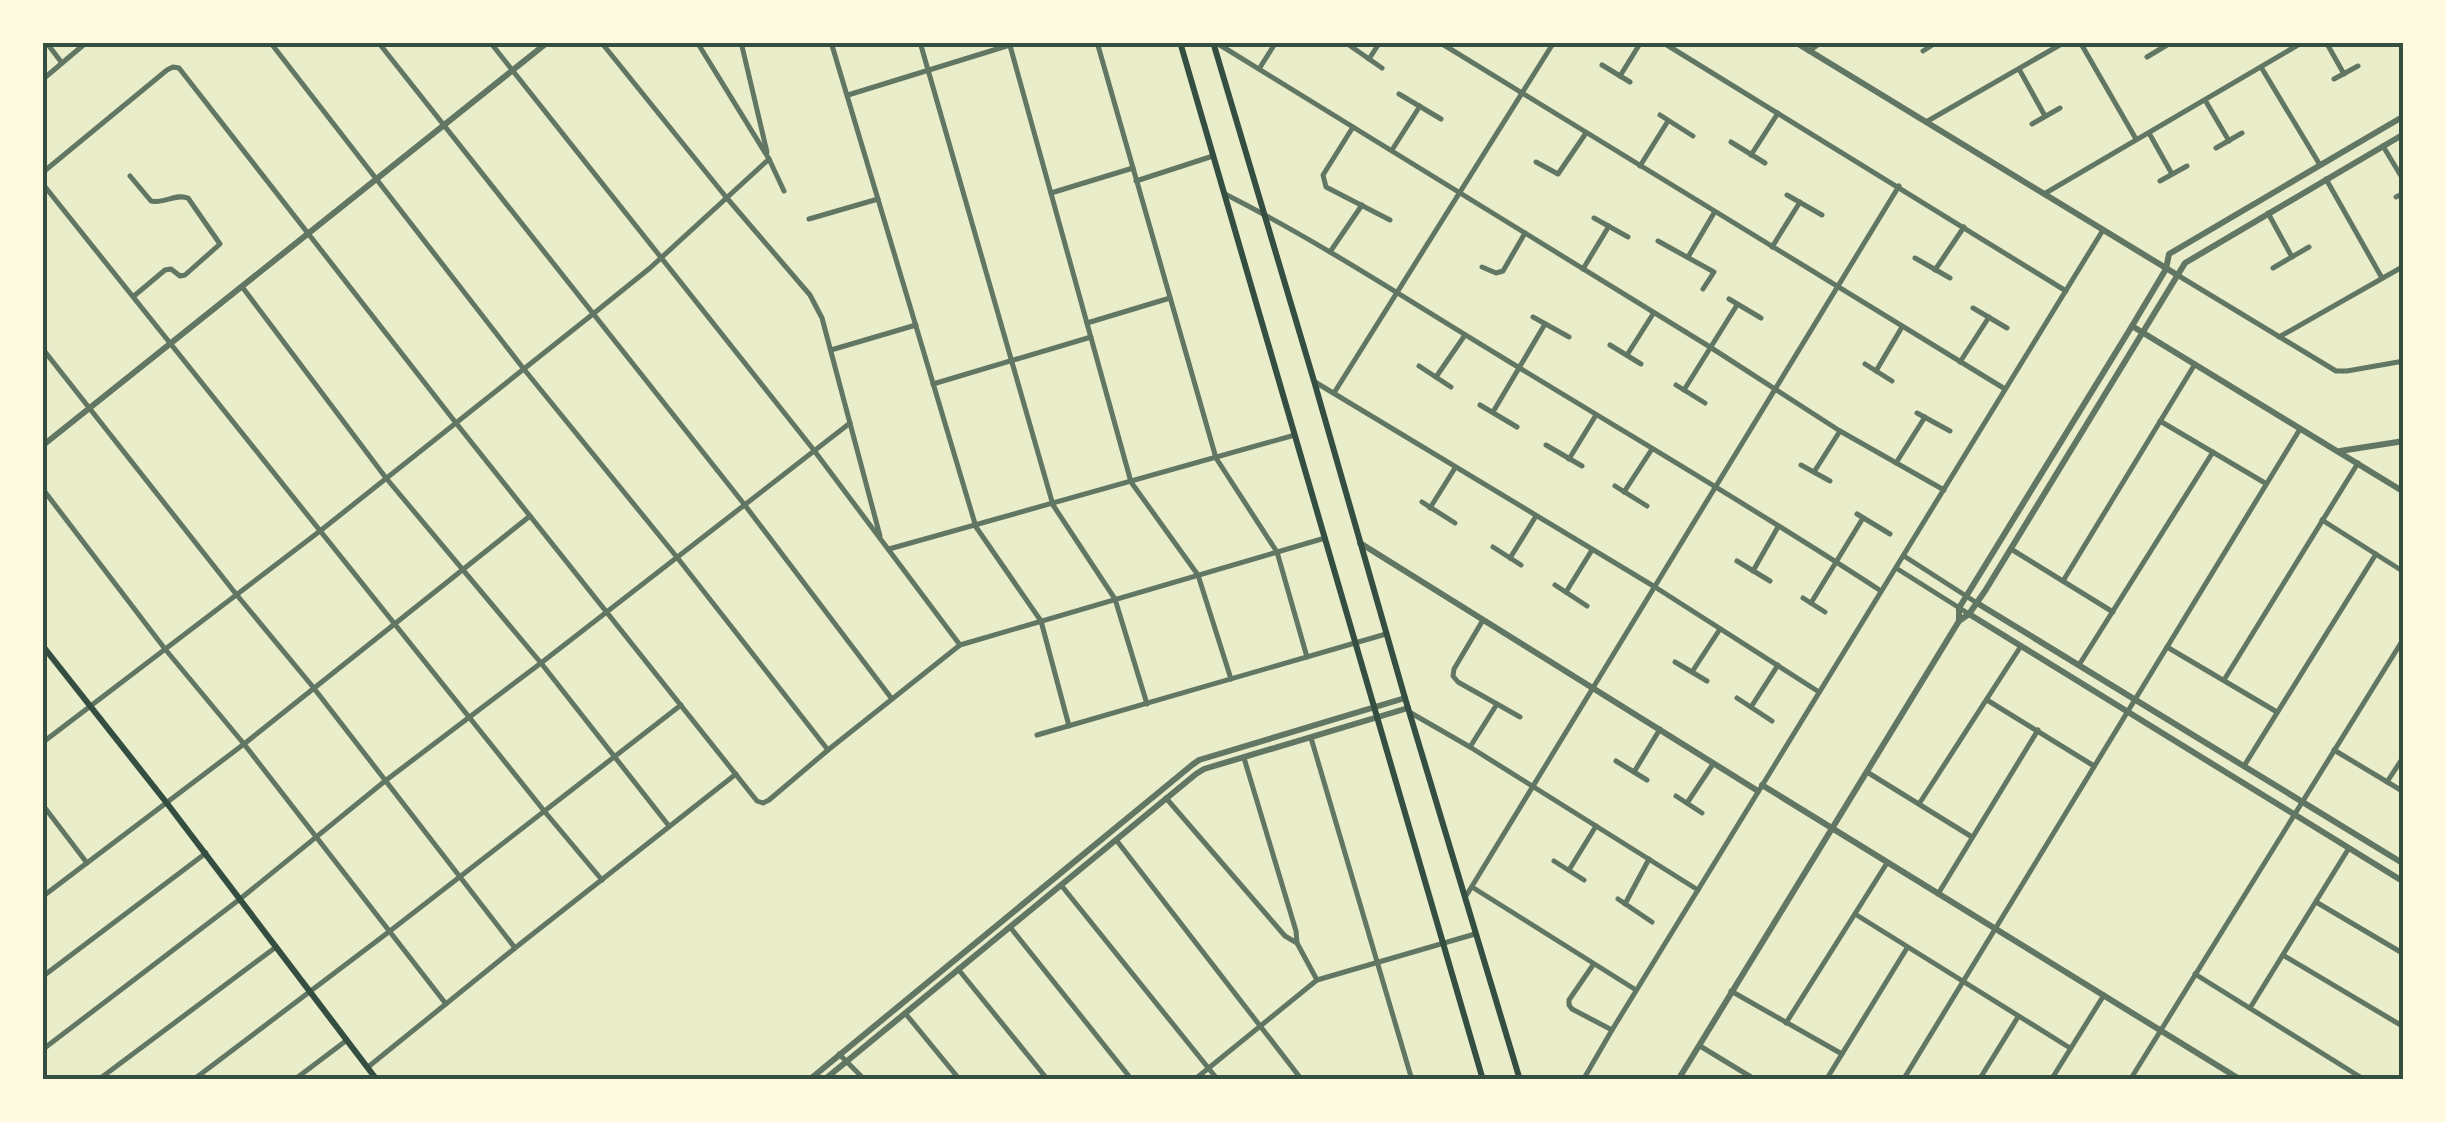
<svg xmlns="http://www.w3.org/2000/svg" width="2446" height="1122" font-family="'Alegreya Sans',sans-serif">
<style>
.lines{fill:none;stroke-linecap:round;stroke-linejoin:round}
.minor{stroke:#617663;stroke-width:5}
.tertiary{stroke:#617663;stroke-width:6}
.secondary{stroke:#344e41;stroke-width:6}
.neatline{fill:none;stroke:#344e41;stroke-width:4}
</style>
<rect width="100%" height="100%" fill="#e9edc9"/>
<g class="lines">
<!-- minor -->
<g class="minor">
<path d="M46,42l16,21"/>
<path d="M270,42l253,326 153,188 152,194"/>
<path d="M378,42l366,462 148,195"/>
<path d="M490,42l323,407 147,196"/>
<path d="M601,42l125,155 84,98 12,23 58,218"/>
<path d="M697,42l72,117 15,32"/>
<path d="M741,42l26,110"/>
<path d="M831,42l145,485 65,94 28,105"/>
<path d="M920,42l133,463 62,94 32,105"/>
<path d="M1009,42l122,440 67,93 33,104"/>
<path d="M1097,42l119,416 61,94 30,105"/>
<path d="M1215,42l495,305 130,84 104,59"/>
<path d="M1439,42l566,347"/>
<path d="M1662,42l404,249"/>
<path d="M2080,42l56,97"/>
<path d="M2326,42l18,32"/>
<path d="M1349,45l33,23"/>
<path d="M1809,51l13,-9"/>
<path d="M1923,51l14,-9"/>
<path d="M2147,57l25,-15"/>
<path d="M1369,59l11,-17"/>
<path d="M1602,65l28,17"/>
<path d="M2261,67l59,98"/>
<path d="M1259,69l17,-27"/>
<path d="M2019,69l26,47"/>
<path d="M1620,76l21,-34"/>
<path d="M2334,79l24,-13"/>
<path d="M42,80l45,-38"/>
<path d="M1399,94l42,25"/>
<path d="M848,95l162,-50"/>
<path d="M2205,100l24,41"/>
<path d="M1660,115l33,21"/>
<path d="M1926,122l139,-80"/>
<path d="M2032,124l28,-16"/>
<path d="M1353,127l-30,48 3,12 64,33"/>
<path d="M2149,133l23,41"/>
<path d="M1731,142l34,21"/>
<path d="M2383,146l21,35"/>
<path d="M2216,148l26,-15"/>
<path d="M1392,150l28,-44"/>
<path d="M1751,155l27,-42"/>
<path d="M1536,162l22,12 28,-41"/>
<path d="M1640,166l28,-45"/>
<path d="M42,173l125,-103 6,-3 6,1 277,355 301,378 6,2 6,-3 59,-50 132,-105 365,-107"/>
<path d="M130,176l21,25c13,3 25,-8 37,-3l32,46 -35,31 -5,1 -9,-7 -6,1 -31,26"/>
<path d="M2326,179l56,99"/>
<path d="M1136,181l77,-25"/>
<path d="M2160,181l27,-15"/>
<path d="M42,183l503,629 57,68"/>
<path d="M1051,193l82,-25"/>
<path d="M1225,194c95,48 184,107 275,162 127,78 256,153 381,235"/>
<path d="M2044,194l259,-152"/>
<path d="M1787,195l35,20"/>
<path d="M2396,197l8,-4"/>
<path d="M2268,213l24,44"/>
<path d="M1594,218l34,19"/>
<path d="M809,219l69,-20"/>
<path d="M1658,241l56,31 -11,17"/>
<path d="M1772,247l28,-45"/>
<path d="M1330,252l32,-47"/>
<path d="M1688,257l26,-44"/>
<path d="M1915,258l35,20"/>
<path d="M1482,267l14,6 7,-2 22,-38"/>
<path d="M2273,268l36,-21"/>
<path d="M1583,269l26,-43"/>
<path d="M1935,270l29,-43"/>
<path d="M2179,276l157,95h11l57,-10"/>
<path d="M243,288l143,190 155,185 128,163"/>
<path d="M1729,299l32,19"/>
<path d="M1973,308l34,20"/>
<path d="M1533,317l36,20"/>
<path d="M1087,323l83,-25"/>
<path d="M2279,337l125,-71"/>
<path d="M1610,345l31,19"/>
<path d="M42,348l194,246 77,93 202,261"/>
<path d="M831,350l85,-25"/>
<path d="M1627,355l26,-41"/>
<path d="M1960,362l29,-45"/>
<path d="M1865,364l27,17"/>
<path d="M1419,366l32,21"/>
<path d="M1876,371l26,-44"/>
<path d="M1436,377l29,-42"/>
<path d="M1315,382l340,205 164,105"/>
<path d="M933,384l158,-47"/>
<path d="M1676,385l29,18"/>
<path d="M1684,390l53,-85"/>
<path d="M1334,393l220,-351"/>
<path d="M1480,405l37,22"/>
<path d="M1493,412l52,-88"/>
<path d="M1917,413l33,18"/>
<path d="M2160,421l105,62"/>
<path d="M1546,445l36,21"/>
<path d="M1569,459l27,-44"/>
<path d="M1896,463l29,-46"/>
<path d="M1801,465l29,16"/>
<path d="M1814,472l26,-41"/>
<path d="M1615,486l32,20"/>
<path d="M42,488l123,161 79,95 202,260"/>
<path d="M1624,492l28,-43"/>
<path d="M1422,502l33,21"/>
<path d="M1430,508l25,-40"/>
<path d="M1857,514l33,20"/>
<path d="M2322,520l82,52"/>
<path d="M1493,547l28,18"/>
<path d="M889,549l406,-114"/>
<path d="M2011,549l102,63"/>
<path d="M1904,556l73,47"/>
<path d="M1510,558l26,-42"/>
<path d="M1737,561l33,20"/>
<path d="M1896,568l73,46"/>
<path d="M1753,571l25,-44"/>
<path d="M2063,581l132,-217"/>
<path d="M1555,585l32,21"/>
<path d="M1566,592l26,-42"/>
<path d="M1803,598l22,14"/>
<path d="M1811,603l52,-85"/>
<path d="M1483,620l-29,49 -1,7 5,6 62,35"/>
<path d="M2167,647l110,65"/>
<path d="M1675,662l32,19"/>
<path d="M2079,665l134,-213"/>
<path d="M1692,672l28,-43"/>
<path d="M2224,680l134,-217"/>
<path d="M1737,698l35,23"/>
<path d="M1987,700l107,66"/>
<path d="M1751,707l27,-42"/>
<path d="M1411,713l59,34 228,143"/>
<path d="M1037,735l349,-101"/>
<path d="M1311,738l101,342"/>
<path d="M42,743l278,-212 273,-217 57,-46 119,-109"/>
<path d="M1470,747l27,-43"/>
<path d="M2334,750l70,42"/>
<path d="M1244,758l52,173 1,12 20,37"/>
<path d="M1616,761l31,19"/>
<path d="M2244,766l132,-212"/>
<path d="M1634,772l26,-43"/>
<path d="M1867,772l105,65"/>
<path d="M2387,782l17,-26"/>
<path d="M1676,796l26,17"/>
<path d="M1166,798l119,138 12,7"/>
<path d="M1687,803l26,-39"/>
<path d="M42,804l45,59"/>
<path d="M1919,804l102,-158"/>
<path d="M1117,841l185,239"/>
<path d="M1554,861l30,19"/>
<path d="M1569,870l27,-44"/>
<path d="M1061,885l157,195"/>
<path d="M1472,887l164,103"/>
<path d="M1938,894l100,-164"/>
<path d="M1466,896l433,-710"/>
<path d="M42,897l202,-153 286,-228"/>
<path d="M1618,899l34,23"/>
<path d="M2316,902l88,52"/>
<path d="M1625,904l24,-45"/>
<path d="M1855,914l215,134"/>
<path d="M1010,927l122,153"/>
<path d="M2283,955l121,72"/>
<path d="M1593,965l-24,35v5l3,4 40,21"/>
<path d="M958,969l90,111"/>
<path d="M2195,974l170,106"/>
<path d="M42,977l164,-124"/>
<path d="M1731,991l111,63"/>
<path d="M2250,1008l99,-160"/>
<path d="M905,1013l55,67"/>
<path d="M1786,1023l101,-160"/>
<path d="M1700,1046l56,34"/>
<path d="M42,1050l198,-151 145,-118 156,-118 309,-240"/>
<path d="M839,1054l26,26"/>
<path d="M368,1067l147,-119 221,-174"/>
<path d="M98,1080l178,-133"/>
<path d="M193,1080l197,-149 291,-226"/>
<path d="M294,1080l53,-40"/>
<path d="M1194,1080l123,-100 158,-46"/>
<path d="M1583,1080l29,-50 491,-800"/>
<path d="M1826,1080l81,-132"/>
<path d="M1903,1080l397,-651"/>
<path d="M1979,1080l39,-63"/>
<path d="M2051,1080l53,-85"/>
<path d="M2130,1080l274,-442"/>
</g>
<!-- tertiary -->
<g class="tertiary">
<path d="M1795,42l384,234"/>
<path d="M2132,326l272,166"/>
<path d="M42,446l506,-404"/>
<path d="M2340,451l64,-10"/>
<path d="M1360,543l398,248"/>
<path d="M1977,603l427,261"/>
<path d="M1969,614l435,268"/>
<path d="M1959,621v-13l173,-282 34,-57 3,-15 235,-138"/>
<path d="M1762,785l479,295"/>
<path d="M809,1080l383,-315 7,-5 206,-62"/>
<path d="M824,1080l372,-306 8,-5 204,-61"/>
<path d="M1678,1080l281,-459 10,-7 16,-23 200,-328 219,-129"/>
</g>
<!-- secondary -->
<g class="secondary">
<path d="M1180,42l303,1038"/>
<path d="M1213,42l101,339 91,317 115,382"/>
<path d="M42,645l124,157 211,278"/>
</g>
</g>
<!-- border -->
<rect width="2446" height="1122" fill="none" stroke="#fefae0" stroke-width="90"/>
<rect x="45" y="45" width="2356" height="1032" class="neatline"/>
</svg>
